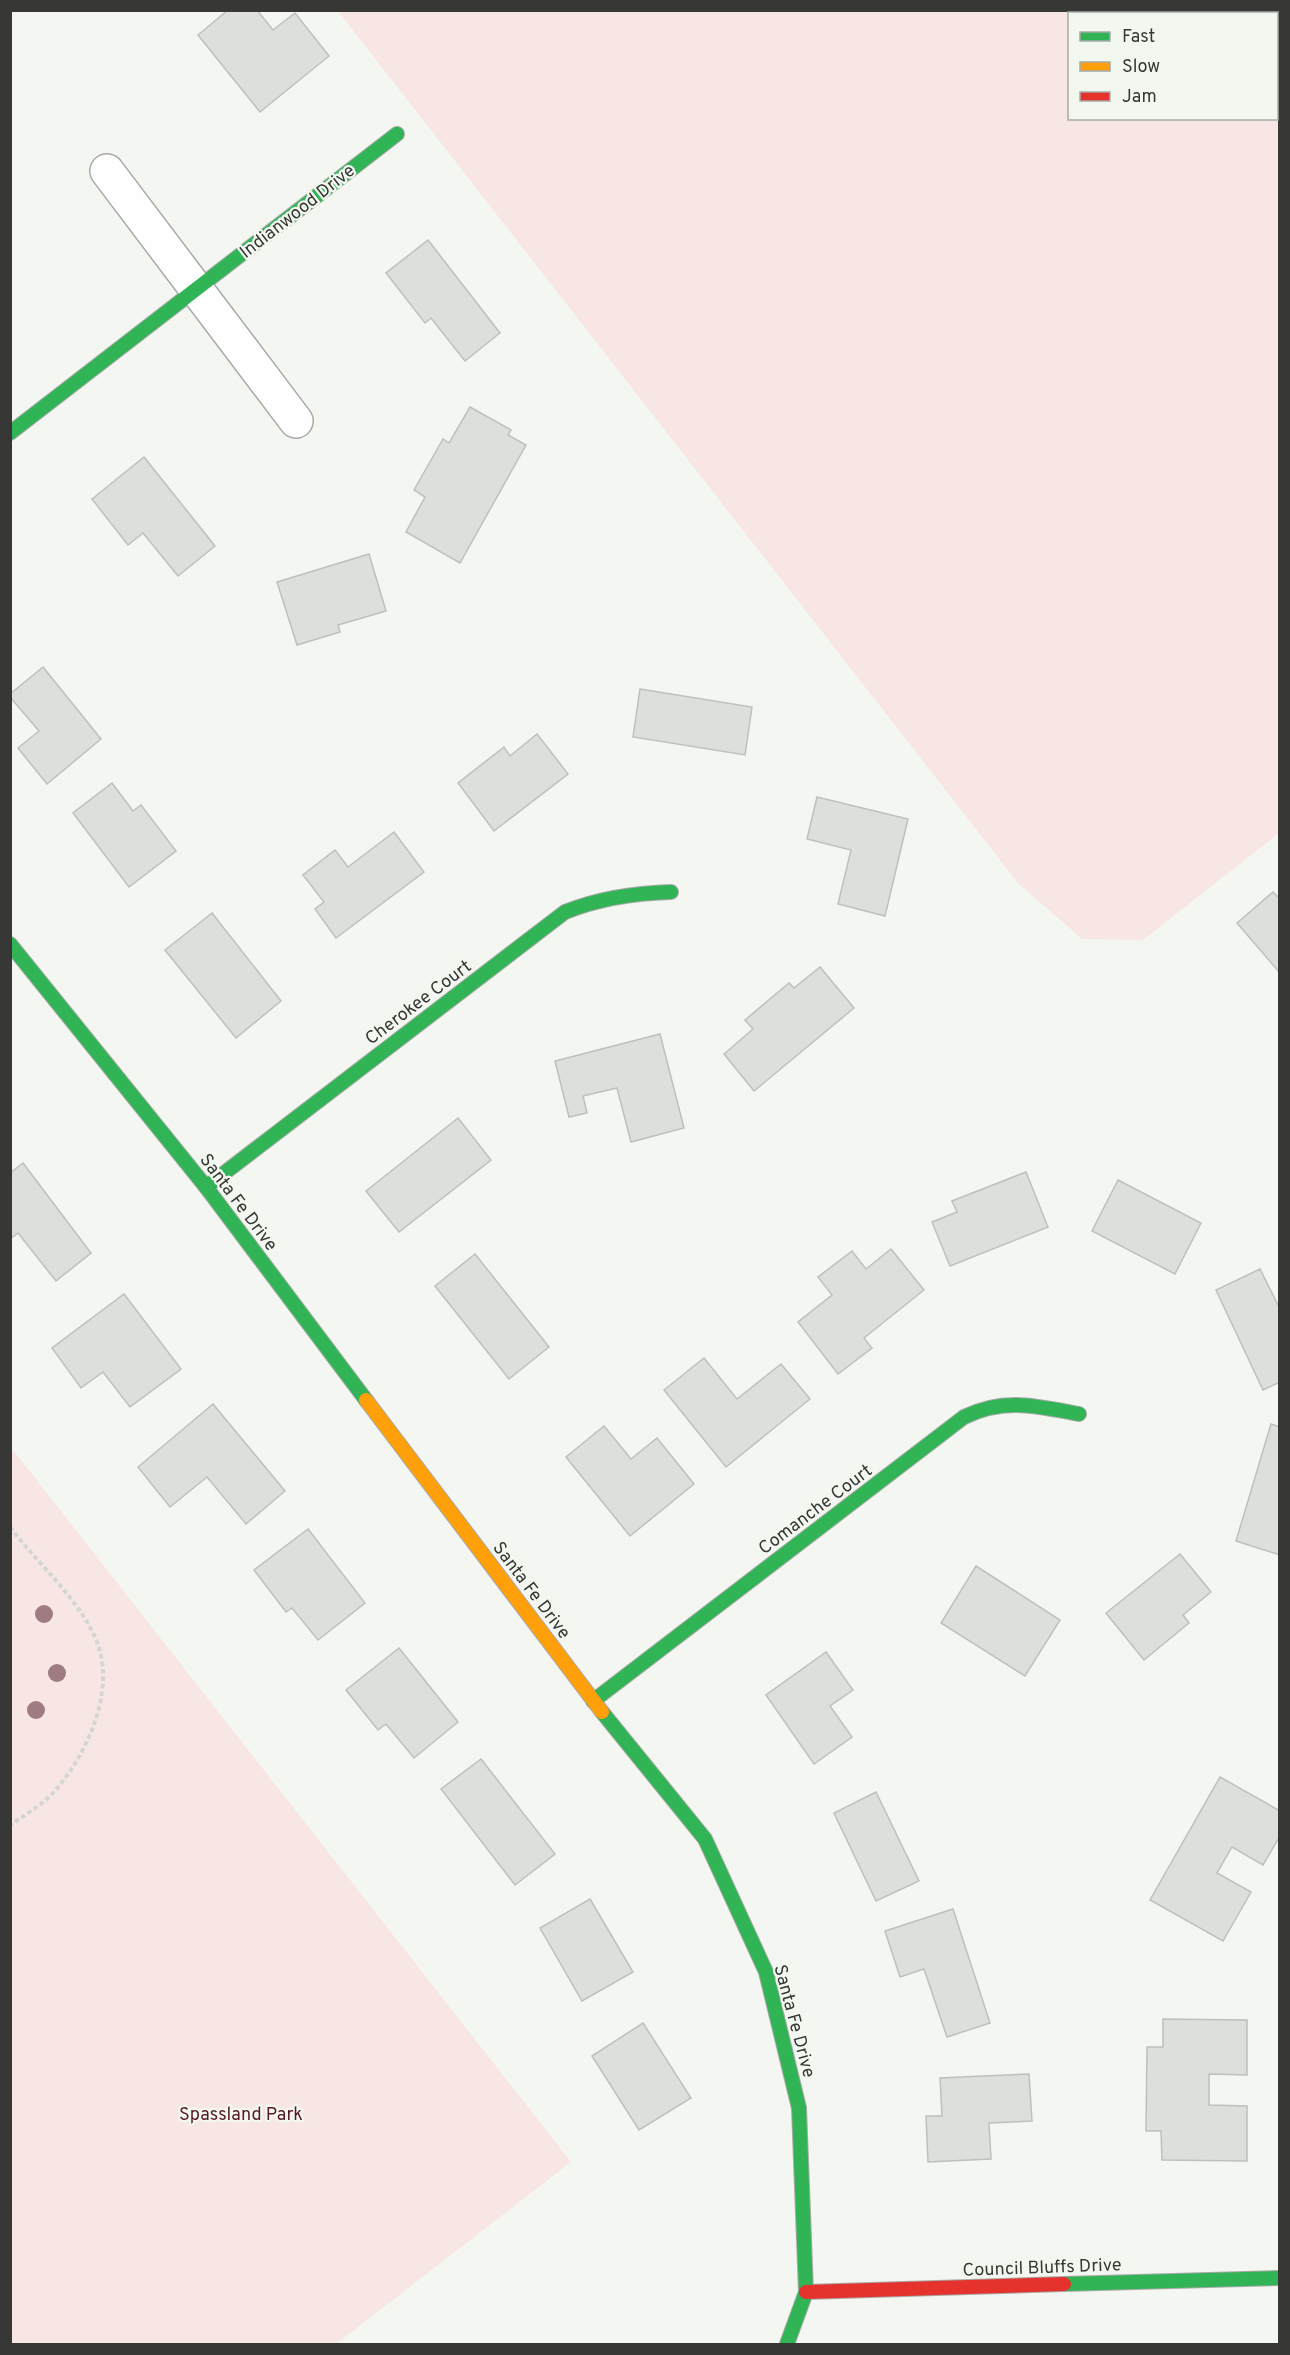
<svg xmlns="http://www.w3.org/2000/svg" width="1290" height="2355" font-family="Overpass,sans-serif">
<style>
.green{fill:#f8e6e5;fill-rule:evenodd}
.building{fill:#dcdfdb;stroke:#bec0bc;stroke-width:1.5}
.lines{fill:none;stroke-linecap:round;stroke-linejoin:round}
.street-casing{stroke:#a8aaa7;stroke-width:36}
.fast-casing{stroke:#a8aaa7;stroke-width:16}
.slow-casing{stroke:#a8aaa7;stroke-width:16}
.jam-casing{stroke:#a8aaa7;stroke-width:16}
.path{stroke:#d4d5d4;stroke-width:4;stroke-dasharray:4.5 3;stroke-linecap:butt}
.street{stroke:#fdfefd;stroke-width:33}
.fast{stroke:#30b455;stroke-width:14}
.slow{stroke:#ff9f0a;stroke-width:14}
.jam{stroke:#e5322d;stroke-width:14}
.tree{fill:#9e7c81}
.labels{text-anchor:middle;stroke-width:4.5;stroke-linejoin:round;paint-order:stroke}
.street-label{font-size:18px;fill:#373836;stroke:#f2f7f0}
.park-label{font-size:18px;fill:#581825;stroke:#f2f7f0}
</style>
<rect width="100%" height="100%" fill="#f3f6f1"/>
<!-- green -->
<g class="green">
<path d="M338,11h941v822l-136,107 -61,-1 -64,-56zM1070,14h206v104h-206z"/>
<path d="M10,1446l561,716 -235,182h-325z"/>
</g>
<!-- building -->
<g class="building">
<path d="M228,10h29l16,20 22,-17 34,43 -69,56 -62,-77z"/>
<path d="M428,240l72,93 -35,28 -34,-43 -6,5 -39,-50z"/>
<path d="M470,407l41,23 -3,5 18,10 -66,118 -54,-31 19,-35 -11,-7 29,-51 6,4z"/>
<path d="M144,457l71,89 -37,30 -35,-43 -15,12 -36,-46z"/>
<path d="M369,554l17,57 -48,14 2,7 -43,13 -20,-63z"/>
<path d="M43,667l58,72 -54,45 -29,-36 21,-17 -29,-34v-3z"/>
<path d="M640,689l112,18 -7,48 -112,-18z"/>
<path d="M537,734l31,40 -74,57 -36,-48 46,-36 6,9z"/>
<path d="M112,783l21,28 8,-6 35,46 -47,36 -56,-74z"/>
<path d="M817,797l91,22 -23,97 -47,-12 13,-54 -44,-11z"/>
<path d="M394,832l30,40 -88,66 -21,-29 9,-7 -21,-27 32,-25 13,17z"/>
<path d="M1273,892l7,7v74l-43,-50z"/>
<path d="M212,913l69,88 -45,37 -71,-88z"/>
<path d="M820,967l34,41 -100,83 -30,-37 29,-25 -8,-9 44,-37 5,5z"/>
<path d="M660,1034l24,94 -53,14 -14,-54 -34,8 4,17 -18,4 -14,-56z"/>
<path d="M458,1118l33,42 -92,72 -33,-41z"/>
<path d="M23,1163l68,90 -35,28 -38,-48 -8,6v-66z"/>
<path d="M1026,1172l22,55 -98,39 -18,-44 25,-10 -5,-11z"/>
<path d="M1118,1180l83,43 -26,51 -83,-43z"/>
<path d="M891,1249l33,41 -60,48 8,10 -34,26 -40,-52 34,-27 -14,-18 34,-26 14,18z"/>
<path d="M475,1254l74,93 -40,32 -74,-93z"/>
<path d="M1260,1269l20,40v73l-17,8 -47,-100z"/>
<path d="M124,1294l57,75 -51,38 -27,-35 -22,16 -29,-40z"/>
<path d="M704,1358l33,41 44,-35 29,35 -84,68 -62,-77z"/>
<path d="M213,1404l72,87 -39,33 -39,-47 -37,30 -32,-40z"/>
<path d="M1271,1424l9,3v128l-44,-14z"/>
<path d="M604,1426l27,33 26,-21 37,46 -64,52 -64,-79z"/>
<path d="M308,1529l57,74 -47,37 -26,-32 -6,4 -32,-42z"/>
<path d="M1180,1554l31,38 -28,23 6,8 -45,37 -38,-47z"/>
<path d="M976,1566l84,54 -35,56 -84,-53z"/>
<path d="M399,1648l59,74 -44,36 -28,-34 -8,6 -32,-40z"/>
<path d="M826,1652l27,38 -23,16 22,31 -38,27 -48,-69z"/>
<path d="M481,1759l74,95 -40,31 -74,-96z"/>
<path d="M1220,1777l60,34v25l-17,29 -31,-18 -15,26 34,19 -28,49 -73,-41z"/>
<path d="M876,1792l43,89 -43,20 -42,-88z"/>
<path d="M590,1899l43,73 -51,29 -42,-73z"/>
<path d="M953,1909l37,114 -43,14 -23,-68 -24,8 -15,-46z"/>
<path d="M1163,2019l84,1v55l-38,-1v31l38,1v55l-85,-1 -1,-29h-15l1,-84h16z"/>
<path d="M643,2023l48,75 -52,32 -47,-74z"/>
<path d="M1029,2074l3,47 -43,2 2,36 -63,3 -2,-46h16l-2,-38z"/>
</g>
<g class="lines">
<!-- street casing -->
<g class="street-casing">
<path id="street" d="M107,171l189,250"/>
</g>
<!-- fast casing -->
<g class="fast-casing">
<g id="fast">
<path d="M10,433l387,-299"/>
<path d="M10,944l196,243 160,213"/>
<path d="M206,1187l359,-275c35,-14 69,-19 106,-20"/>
<path d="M593,1701l371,-284c40,-20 73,-11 115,-3"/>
<path d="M602,1712l103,127 61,133 33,136 7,184 -19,52"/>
<path d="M1064,2284l216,-6"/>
</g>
</g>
<!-- slow casing -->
<g class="slow-casing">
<path id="slow" d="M366,1400l236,312"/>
</g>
<!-- jam casing -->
<g class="jam-casing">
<path id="jam" d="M806,2292l258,-8"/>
</g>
<!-- path -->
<path class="path" d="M10,1527c28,37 64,67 84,108 25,51 -6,118 -40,157 -12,13 -29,23 -44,33"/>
<!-- street -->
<use href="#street" class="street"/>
<!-- fast -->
<use href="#fast" class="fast"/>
<!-- slow -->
<use href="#slow" class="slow"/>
<!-- jam -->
<use href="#jam" class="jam"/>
</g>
<!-- trees -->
<g class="tree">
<circle cx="44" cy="1614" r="9"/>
<circle cx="57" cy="1673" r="9"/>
<circle cx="36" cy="1710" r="9"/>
</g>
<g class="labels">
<!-- street labels -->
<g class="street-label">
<text transform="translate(297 211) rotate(-38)" y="6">Indianwood Drive</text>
<text transform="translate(418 1002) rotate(-37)" y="6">Cherokee Court</text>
<text transform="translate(239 1202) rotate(53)" y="6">Santa Fe Drive</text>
<text transform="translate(815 1509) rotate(-37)" y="6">Comanche Court</text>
<text transform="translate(532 1590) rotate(53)" y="6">Santa Fe Drive</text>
<text transform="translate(795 2021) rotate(75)" y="6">Santa Fe Drive</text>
<text transform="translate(1042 2267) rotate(-2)" y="6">Council Bluffs Drive</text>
</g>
<!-- park labels -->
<g class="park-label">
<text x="241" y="2120">Spassland Park</text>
</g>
</g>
<!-- border -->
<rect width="1290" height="2355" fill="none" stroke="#373836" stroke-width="24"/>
<!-- legend -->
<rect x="1068" y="12" width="210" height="108" fill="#f2f7f0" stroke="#a7aba6" stroke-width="1.5"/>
<rect x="1080" y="32" width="30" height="9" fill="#30b455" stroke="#a7aba6" stroke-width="1.5"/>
<text x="1122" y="42" font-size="18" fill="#373836">Fast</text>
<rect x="1080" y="62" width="30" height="9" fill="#ff9f0a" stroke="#a7aba6" stroke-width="1.5"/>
<text x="1122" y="72" font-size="18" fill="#373836">Slow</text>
<rect x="1080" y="92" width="30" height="9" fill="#e5322d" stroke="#a7aba6" stroke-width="1.5"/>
<text x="1122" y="102" font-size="18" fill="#373836">Jam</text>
</svg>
